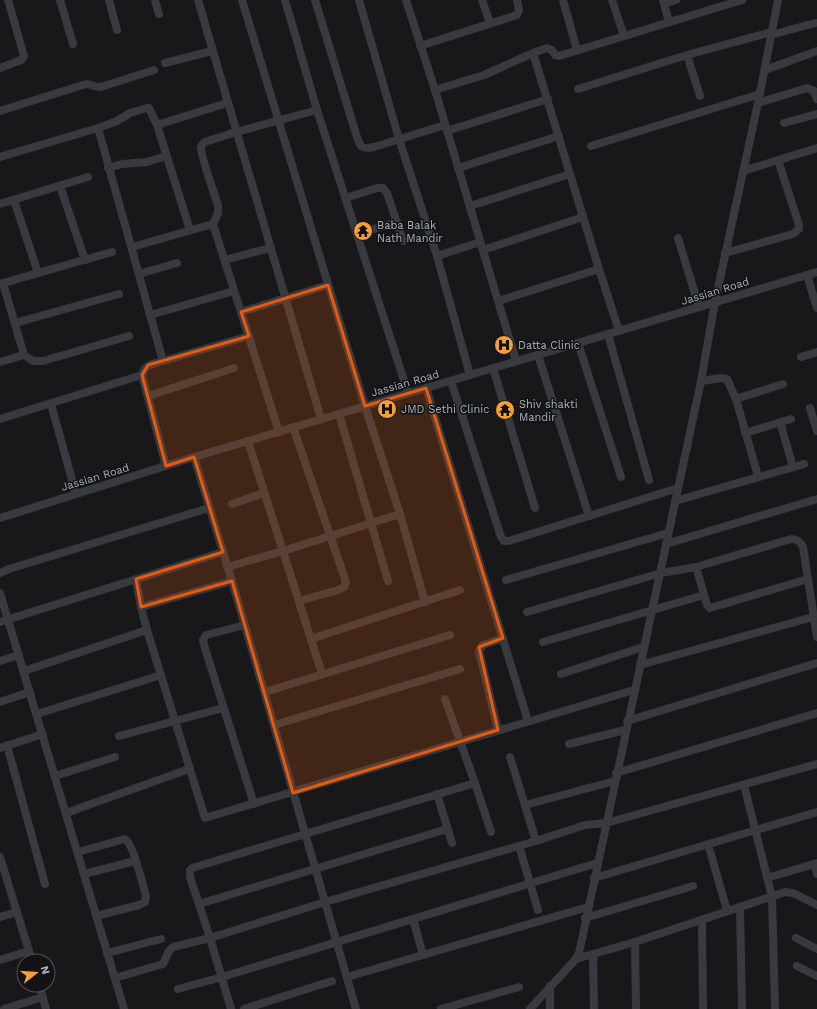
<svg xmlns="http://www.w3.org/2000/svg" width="817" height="1009" font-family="'Work Sans',sans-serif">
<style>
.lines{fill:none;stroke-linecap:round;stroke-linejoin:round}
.minor{stroke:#383a3f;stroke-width:8}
.marked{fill:#e8590c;fill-opacity:0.2;stroke:#e8590c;stroke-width:3;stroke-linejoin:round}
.labels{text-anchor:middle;stroke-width:3;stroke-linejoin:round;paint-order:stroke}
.poi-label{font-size:11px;fill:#a9b0ba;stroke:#131315;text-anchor:start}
.street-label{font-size:11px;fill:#a9b0ba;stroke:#131315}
</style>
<rect width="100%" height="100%" fill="#18181a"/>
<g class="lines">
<!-- minor -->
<g class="minor">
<path d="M60,0l13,44"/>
<path d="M109,0l8,30"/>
<path d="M155,0l4,14"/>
<path d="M198,0l123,419"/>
<path d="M242,0l123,406 35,108 25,88"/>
<path d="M315,0l41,134c4,12 4,16 18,13l71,-22"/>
<path d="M359,0l40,139 38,117 33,119"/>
<path d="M406,0l29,90 81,271"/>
<path d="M482,0l8,23"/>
<path d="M563,0l14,50"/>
<path d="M612,0l12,36"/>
<path d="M663,0l6,22"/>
<path d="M664,4l12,-4"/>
<path d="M771,35l44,-12"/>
<path d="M420,46l97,-31 2,-5 -2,-10"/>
<path d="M533,53l66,216 20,62"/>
<path d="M687,55l13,41"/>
<path d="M165,63l47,-12"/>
<path d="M0,68l21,-8 3,-4 -16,-56"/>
<path d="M765,70l52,-19"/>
<path d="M578,89l109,-34 85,-23"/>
<path d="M435,90l49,-15 49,-22 14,-5 5,2 3,5 4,1 183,-56"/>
<path d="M758,103l49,-15 7,3 3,8"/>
<path d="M317,110l91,283"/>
<path d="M0,111l86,-27c6,0 9,4 15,3l53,-17"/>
<path d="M784,123l33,-9"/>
<path d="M157,125l70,-22"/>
<path d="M98,128l19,-7 13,-8 17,-5h2l8,17 33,105"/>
<path d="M447,131l101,-32"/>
<path d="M591,146l169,-52"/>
<path d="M0,157l98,-29 65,233 86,-25"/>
<path d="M108,168l14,-4 25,-2 19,-6"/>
<path d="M458,168l101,-32"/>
<path d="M743,171l74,-23"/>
<path d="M60,186l25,74"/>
<path d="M346,198l31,-10h6l4,5 16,48"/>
<path d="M14,200l24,73"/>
<path d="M0,204l88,-27"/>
<path d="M470,206l100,-32"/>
<path d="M213,224l5,-11v-8c-3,-9 -18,-51 -17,-58 1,-3 2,-3 4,-5l31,-10 81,-22 -32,-110"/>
<path d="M357,234l40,-12"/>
<path d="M678,238l21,69"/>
<path d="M132,247l81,-23 66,208"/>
<path d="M483,250l100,-33"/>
<path d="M725,253l68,-19 6,-5v-4l-21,-65"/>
<path d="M437,256l43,-14"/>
<path d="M225,260l45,-12"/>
<path d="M139,274l38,-11"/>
<path d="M807,275l10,33"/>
<path d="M0,284l112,-32"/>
<path d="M498,301l101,-32"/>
<path d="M241,312l87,-27"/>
<path d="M150,315l84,-24"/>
<path d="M15,323l104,-29"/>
<path d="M608,334l41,146"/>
<path d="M578,343l43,134"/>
<path d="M24,355l9,6h10l86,-25"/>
<path d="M538,355l51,161"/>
<path d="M801,357l16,-5"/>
<path d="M163,361c-10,3 -18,3 -21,14l24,91"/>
<path d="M0,362l24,-7 -21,-72"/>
<path d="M493,368l42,140"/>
<path d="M451,381l50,156 3,4h5l169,-53"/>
<path d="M701,381l20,-3 6,1 9,20 22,77"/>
<path d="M426,388l102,333"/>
<path d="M148,396l86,-28"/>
<path d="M736,399l47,-15"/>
<path d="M51,404l25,90"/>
<path d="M810,408l7,23"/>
<path d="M339,414l49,167"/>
<path d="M0,419l142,-44"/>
<path d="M780,422l13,45"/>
<path d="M293,427l53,155 -2,5 -6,3 -39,11"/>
<path d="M745,433l46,-14"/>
<path d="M248,441l74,233"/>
<path d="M194,457l38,124 124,428"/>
<path d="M675,501l129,-37"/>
<path d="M232,504l32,-11"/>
<path d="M0,518l194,-61 623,-185"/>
<path d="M666,544l151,-45"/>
<path d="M227,567l56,-16 117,-37"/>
<path d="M696,567l11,38 3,3 98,-29"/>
<path d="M0,573l9,-4 200,-61"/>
<path d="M136,579l5,28 6,23 58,188 429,-128"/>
<path d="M506,580l162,-47"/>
<path d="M0,593l124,416"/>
<path d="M141,607l91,-26"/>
<path d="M527,612l134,-39 35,-6 95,-28c6,0 9,2 12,8l14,90"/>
<path d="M0,622l223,-70"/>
<path d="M245,625l-39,10 -3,5 1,5 50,159"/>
<path d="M311,639l149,-49"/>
<path d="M543,642l161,-47"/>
<path d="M0,661l19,-6"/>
<path d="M640,665l173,-48"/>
<path d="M24,671l123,-41"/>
<path d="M561,674l82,-27"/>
<path d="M265,692l185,-57"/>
<path d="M445,699l30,84"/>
<path d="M0,702l30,-10"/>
<path d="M37,714l124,-39"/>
<path d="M627,721l190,-58"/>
<path d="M274,725l186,-56"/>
<path d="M498,730l-19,-79 4,-6 20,-7"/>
<path d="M119,736l104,-28"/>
<path d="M569,744l56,-14"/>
<path d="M7,745l38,139"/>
<path d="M0,748l43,-14"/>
<path d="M510,757l26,84"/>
<path d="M616,773l201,-60"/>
<path d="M55,776l60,-19"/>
<path d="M744,785l28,112 3,112"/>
<path d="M437,794l15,49"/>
<path d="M525,805l90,-24"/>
<path d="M66,813l123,-44"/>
<path d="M708,844l18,63"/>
<path d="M519,846l19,64"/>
<path d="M78,852l47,-13c8,4 18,47 21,57l-1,6 -6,3 -43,11"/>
<path d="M0,857l32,104"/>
<path d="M815,864l2,10"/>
<path d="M84,874l51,-13"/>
<path d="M594,878l223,-66"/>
<path d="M767,878l50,-15"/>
<path d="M199,904l248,-75"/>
<path d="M740,907l2,102"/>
<path d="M0,917l17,-5"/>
<path d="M585,918l108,-32"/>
<path d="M413,919l10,36"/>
<path d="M702,920l1,89"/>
<path d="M796,938l21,11"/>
<path d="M635,942l1,67"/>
<path d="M107,953l54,-14"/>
<path d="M593,955l1,54"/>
<path d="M576,959l59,-17 150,-50 8,1 24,12"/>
<path d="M0,960l29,-9"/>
<path d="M797,966l20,10"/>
<path d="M347,977l241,-70"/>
<path d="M115,978l48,-14 6,-13 4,-4 37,-9 115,-36 211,-61 49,-16 21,-2 211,-59"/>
<path d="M39,985l7,24"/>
<path d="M550,986v23"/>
<path d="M178,989l44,-12 375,-114"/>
<path d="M4,1009l39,-12"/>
<path d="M231,1009l-21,-71 -20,-61v-7l2,-2 283,-85 16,49"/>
<path d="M244,1009l88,-28"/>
<path d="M441,1009l78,-22"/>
<path d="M530,1009l46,-50 3,-6 122,-572 14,-79 43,-199 20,-103"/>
</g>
</g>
<!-- marked area -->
<path class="marked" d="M328,285l37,121 61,-18 77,250 -24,9 19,83 -205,63 -61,-212 -91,26 -5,-28 87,-27 -29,-95 -28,9 -24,-91 6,-10 101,-29 -8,-24z"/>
<!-- icons -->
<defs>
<g id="temple-disc" transform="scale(1)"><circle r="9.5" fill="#f69f33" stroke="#131315"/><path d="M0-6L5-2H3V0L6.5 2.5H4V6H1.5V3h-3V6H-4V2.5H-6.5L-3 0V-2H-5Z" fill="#111"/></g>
<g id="hospital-disc" transform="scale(1)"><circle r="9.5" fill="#f69f33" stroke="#131315"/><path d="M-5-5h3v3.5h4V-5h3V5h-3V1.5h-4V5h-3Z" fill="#111"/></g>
</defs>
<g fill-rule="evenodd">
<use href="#temple-disc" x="363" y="231"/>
<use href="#hospital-disc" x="504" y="345"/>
<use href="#hospital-disc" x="387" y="409"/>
<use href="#temple-disc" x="505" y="410"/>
</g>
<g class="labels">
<!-- poi labels -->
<g class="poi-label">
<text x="377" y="229">Baba Balak<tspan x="377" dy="13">Nath Mandir</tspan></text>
<text x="518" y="349">Datta Clinic</text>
<text x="519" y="408">Shiv shakti<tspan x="519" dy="13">Mandir</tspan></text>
<text x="401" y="413">JMD Sethi Clinic</text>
</g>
<!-- street labels -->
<g class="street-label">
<text transform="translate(715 291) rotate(-17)" y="4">Jassian Road</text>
<text transform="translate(405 383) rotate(-16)" y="4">Jassian Road</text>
<text transform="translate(95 477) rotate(-17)" y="4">Jassian Road</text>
</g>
</g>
<!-- north arrow -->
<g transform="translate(36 973) rotate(73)"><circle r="19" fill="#131315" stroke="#4f5257"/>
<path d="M0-3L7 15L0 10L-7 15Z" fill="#f69f33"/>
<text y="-6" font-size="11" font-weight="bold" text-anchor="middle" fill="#a9b0ba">N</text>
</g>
</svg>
